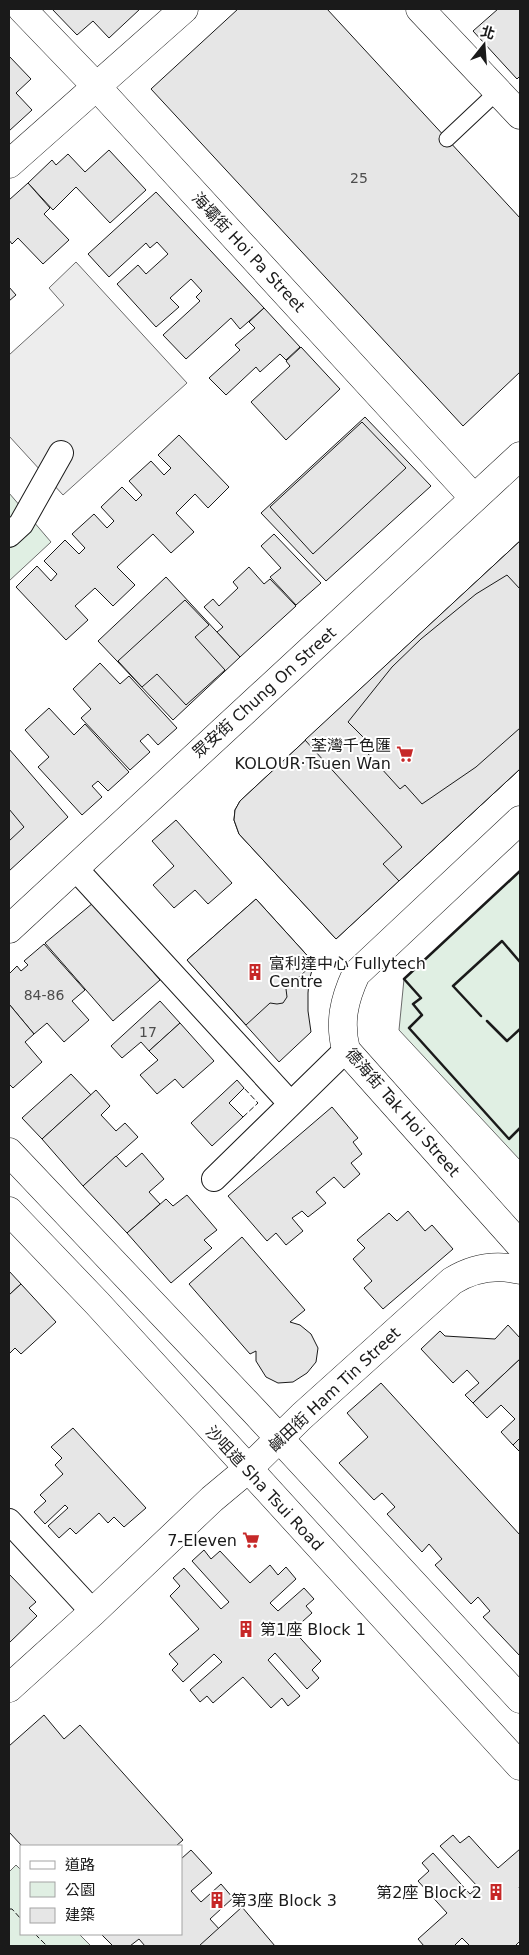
<svg xmlns="http://www.w3.org/2000/svg" width="529" height="1955" font-family="'DejaVu Sans','Noto Sans TC',sans-serif">
<style>
.green{fill:#e0efe3;stroke:#6a6a6a}
.parking{fill:#ededed;stroke:#6a6a6a}
.building{fill:#e6e6e6;stroke:#1a1a1a}
.lines{fill:none;stroke-linecap:round;stroke-linejoin:round}
.service-casing{stroke:#1a1a1a;stroke-width:17}
.pedestrian-casing{stroke:#1a1a1a;stroke-width:26}
.minor-casing{stroke:#1a1a1a;stroke-width:29}
.tertiary-casing{stroke:#1a1a1a;stroke-width:29}
.secondary-casing{stroke:#1a1a1a;stroke-width:29}
.service{stroke:#fff;stroke-width:15}
.pedestrian{stroke:#fff;stroke-width:24}
.minor{stroke:#fff;stroke-width:28}
.tertiary{stroke:#fff;stroke-width:28}
.secondary{stroke:#fff;stroke-width:28}
.fence{stroke:#1a1a1a;stroke-width:1;stroke-dasharray:6 2.5;stroke-linecap:butt}
.wall{stroke:#1a1a1a;stroke-width:2.5}
.labels{text-anchor:middle;stroke-width:4;stroke-linejoin:round;paint-order:stroke}
.number-label{font-size:14px;fill:#4d4d4d}
.street-label{font-size:16px;fill:#1a1a1a;stroke:#fff}
.poi-label{font-size:16px;fill:#1a1a1a;stroke:#fff;text-anchor:end}
</style>
<rect width="100%" height="100%" fill="#fff"/>
<!-- green -->
<g class="green">
<path d="M9,493l42,49 -42,39z"/>
<path d="M520,871v289l-121,-130 5,-51z"/>
<path d="M16,1865l5,5v64h58l12,12h-82v-74z"/>
</g>
<!-- parking -->
<path class="parking" d="M76,262l111,121 -124,112 -54,-59v-81l55,-50 -15,-17z"/>
<!-- building -->
<g class="building">
<path d="M52,9h88l-31,29 -16,-17 -16,14z"/>
<path d="M238,9h89l193,209v154l-57,54 -312,-337z"/>
<path d="M498,9h22v67l-3,3 -44,-48z"/>
<path d="M9,56l22,23 -15,14 16,17 -23,21z"/>
<path d="M109,150l37,40 -36,33 -34,-36 -23,23 -25,-27 24,-23 4,5 12,-11 17,18z"/>
<path d="M28,183l22,25 -6,6 25,26 -26,24 -25,-26 -6,6 -3,-4v-40z"/>
<path d="M156,192l108,116 -24,21 -9,-11 -45,41 -23,-24 37,-34 -4,-4 6,-6 -11,-12 -21,19 9,9 -23,20 -39,-43 21,-19 8,9 22,-20 -11,-12 -7,6 -4,-5 -37,34 -21,-23z"/>
<path d="M9,287l7,8 -7,6z"/>
<path d="M264,308l36,39 -14,13 -6,-6 -20,18 -4,-5 -30,28 -17,-17 31,-28 -5,-5 20,-17 -6,-6z"/>
<path d="M301,347l39,42 -54,51 -35,-38 39,-36 -4,-5z"/>
<path d="M365,417l66,69 -105,95 -65,-68z"/>
<path d="M362,422l44,46 -93,86 -43,-47z"/>
<path d="M179,435l50,52 -21,21 -13,-14 -19,19 18,19 -23,21 -18,-19 -36,33 18,18 -22,21 -18,-18 -20,18 13,14 -22,20 -50,-53 21,-21 14,15 6,-7 -13,-13 21,-21 14,14 6,-6 -13,-14 22,-20 13,14 7,-7 -13,-14 21,-20 14,14 6,-6 -13,-14 22,-20 13,14 7,-7 -13,-13z"/>
<path d="M274,534l47,49 -25,22 -26,-28 11,-9 -20,-22z"/>
<path d="M520,541v228l-184,170 -97,-105 -5,-14 1,-10 5,-9z"/>
<path d="M520,541v228l-184,170 -97,-105 -5,-14 1,-10 5,-9z"/>
<path d="M520,541v228l-121,112 -16,-17 19,-17 -97,-107z"/>
<path d="M249,567l15,17 6,-5 26,27 -56,51 -23,-25 6,-5 -19,-20 9,-8 6,7 19,-18 -5,-6z"/>
<path d="M507,575l13,14v139l-44,39 -54,37 -17,-19 -5,4 -39,-43 6,-5 -19,-19 44,-55 29,-28 55,-45z"/>
<path d="M166,577l74,80 -67,63 -75,-79z"/>
<path d="M185,600l24,25 -14,12 30,33 -39,35 -29,-31 -15,13 -24,-26z"/>
<path d="M100,663l20,21 9,-8 48,52 -19,17 -10,-11 -8,7 10,11 -20,18 -49,-52 10,-9 -18,-20z"/>
<path d="M49,708l25,27 11,-11 44,48 -21,19 -10,-10 -6,5 10,11 -20,18 -44,-48 11,-10 -24,-27z"/>
<path d="M9,749l59,68 -59,54z"/>
<path d="M9,809l15,18 -15,14z"/>
<path d="M176,820l56,63 -24,21 -13,-14 -21,18 -21,-23 21,-19 -22,-25z"/>
<path d="M256,899l58,64 -5,18 -1,12v18l3,21 -32,30 -92,-102z"/>
<path d="M256,899l58,64 -28,26 1,8 -4,6 -6,1 -7,-1 -24,22 -59,-65z"/>
<path d="M93,903l67,77 -47,41 -68,-78z"/>
<path d="M44,944l41,46 -13,11 17,19 -25,22 -17,-19 -13,11 -25,-30v-30l8,-8 4,5 7,-6 -4,-4z"/>
<path d="M160,1001l20,22 -31,28 -8,-9 -19,16 -11,-12z"/>
<path d="M9,1004l25,30 -9,8 17,20 -29,26 -4,-4z"/>
<path d="M180,1023l34,38 -31,27 -8,-9 -18,15 -17,-19 18,-15 -9,-9z"/>
<path d="M71,1074l20,21 -49,44 -20,-21z"/>
<path d="M237,1080l7,8 -15,15 14,14 -31,29 -21,-23z"/>
<path d="M96,1090l14,16 -9,9 15,16 9,-8 13,14 -55,49 -41,-47z"/>
<path d="M332,1107l26,31 -5,4 9,12 -11,9 9,11 -16,14 -10,-11 -18,15 10,11 -18,14 -6,-6 -10,7 11,13 -17,14 -10,-12 -9,8 -39,-45z"/>
<path d="M142,1153l22,26 -15,13 11,12 -33,29 -44,-47 33,-30 10,11z"/>
<path d="M187,1195l30,35 -13,10 8,8 -41,35 -44,-50 39,-34 7,7z"/>
<path d="M408,1211l17,20 7,-6 21,24 -70,60 -19,-21 8,-7 -19,-22 12,-11 -8,-8 32,-27 8,8z"/>
<path d="M242,1237l63,73 -15,12 10,3 11,9 7,14 -2,14 -9,11 -14,9 -15,1 -12,-6 -10,-16v-10l-6,3 -61,-70z"/>
<path d="M9,1271l12,13 -12,11z"/>
<path d="M21,1284l35,38 -35,32 -6,-6 -6,6v-59z"/>
<path d="M508,1325l12,13v21l-47,44 -8,-8 14,-12 -12,-13 -14,13 -32,-34 19,-18 5,5 50,3z"/>
<path d="M520,1359v79l-7,7 -12,-13 14,-13 -14,-14 -14,13 -14,-15z"/>
<path d="M381,1383l139,152v121l-37,-39 7,-6 -12,-14 -7,7 -36,-39 7,-6 -13,-15 -7,8 -35,-38 8,-7 -13,-14 -8,7 -35,-37 29,-26 -21,-24z"/>
<path d="M73,1428l73,80 -22,19 -10,-10 -6,6 -9,-10 -23,21 -6,-6 -11,10 -11,-12 20,-18 -3,-3 -20,19 -11,-12 12,-11 -6,-6 23,-21 -8,-9 7,-7 -11,-11z"/>
<path d="M520,1438v14l-7,-7z"/>
<path d="M204,1550l7,9 9,-8 30,32 20,-18 8,10 8,-8 10,12 -26,24 8,8 26,-23 10,11 -8,7 6,7 -19,17 28,31 -9,9 7,8 -12,11 -32,-36 -7,7 32,36 -12,10 -6,-8 -11,10 -28,-31 -30,26 -6,-7 -7,6 -10,-12 32,-28 -8,-8 -31,28 -11,-12 6,-6 -9,-10 30,-25 -29,-33 10,-10 -7,-8 11,-10 37,41 8,-7 -37,-41z"/>
<path d="M9,1574l27,28 -7,6 8,8 -28,27z"/>
<path d="M44,1715l20,24 16,-14 103,115 -7,6h-154l-13,-14v-86z"/>
<path d="M453,1835l7,8 9,-7 29,32 22,-19v37l-1,2 1,1v52l-4,4 2,1h-48l-8,-8 -8,8h-30l-6,-7 29,-26 -29,-32 11,-10 -7,-8 11,-10 37,41 8,-7 -38,-41z"/>
<path d="M191,1850l21,23 -21,18 10,11 20,-18 12,14 -23,21 21,23 -4,4h-82l-6,-7 -9,7h-17l-12,-12h80v-75z"/>
<path d="M242,1907l33,39h-76z"/>
</g>
<g class="lines">
<!-- service casing -->
<g class="service-casing">
<path id="service" d="M447,139l51,-48"/>
</g>
<!-- pedestrian casing -->
<g class="pedestrian-casing">
<g id="pedestrian">
<path d="M9,535l12,-11 40,-71"/>
<path d="M75,868l215,235"/>
<path d="M214,1179l132,-129"/>
<path d="M9,1521l84,91"/>
</g>
</g>
<!-- minor casing -->
<g class="minor-casing">
<g id="minor">
<path d="M22,9l74,77 378,412"/>
<path d="M9,164l175,-155"/>
<path d="M520,820l-164,154c-12,26 -17,48 -10,76l174,195"/>
<path d="M9,1688l84,-76 119,-113 36,-30"/>
</g>
</g>
<!-- tertiary casing -->
<g class="tertiary-casing">
<g id="tertiary">
<path d="M420,9l100,106"/>
<path d="M9,929l511,-473"/>
<path d="M248,1469l54,-53 150,-135c21,-13 44,-17 68,-11"/>
</g>
</g>
<!-- secondary casing -->
<g class="secondary-casing">
<g id="secondary">
<path d="M9,1152l247,261 264,286"/>
<path d="M9,1211l88,92 423,463"/>
</g>
</g>
<!-- service -->
<use href="#service" class="service"/>
<!-- pedestrian -->
<use href="#pedestrian" class="pedestrian"/>
<!-- minor -->
<use href="#minor" class="minor"/>
<!-- tertiary -->
<use href="#tertiary" class="tertiary"/>
<!-- secondary -->
<use href="#secondary" class="secondary"/>
<!-- fence -->
<g class="fence">
<path d="M243,1117l15,-14 -14,-15"/>
<path d="M9,1909h3l9,10"/>
<path d="M35,1934l12,12"/>
</g>
<!-- wall -->
<g class="wall">
<path d="M520,871l-116,108 17,19 -8,6 9,11 -13,13 100,111 11,-11"/>
<path d="M481,1016l-28,-30 49,-45 18,21"/>
<path d="M487,1021l20,20 13,-12"/>
</g>
</g>
<!-- icons -->
<defs>
<g id="supermarket-bare" transform="scale(1.35)"><path d="M-6-5.5h2.5l.6 2H6L4.5 2H-2.5L-4.4-4H-6ZM-1.5 3.2a1.3 1.3 0 1 0 .1 0ZM3 3.2a1.3 1.3 0 1 0 .1 0Z" fill="#c62828" stroke="#fff" stroke-width="2.5" paint-order="stroke"/></g>
<g id="building-bare" transform="scale(1.35)"><path d="M-4-6H4V6H1V3H-1V6H-4ZM-2.5-4.3h1.7v1.8h-1.7ZM.8-4.3h1.7v1.8H.8ZM-2.5-1h1.7V.8h-1.7ZM.8-1h1.7V.8H.8Z" fill="#c62828" stroke="#fff" stroke-width="2.5" paint-order="stroke"/></g>
</defs>
<g fill-rule="evenodd">
<use href="#supermarket-bare" x="405" y="754"/>
<use href="#building-bare" x="255" y="972"/>
<use href="#supermarket-bare" x="251" y="1540"/>
<use href="#building-bare" x="246" y="1629"/>
<use href="#building-bare" x="496" y="1892"/>
<use href="#building-bare" x="217" y="1900"/>
</g>
<g class="labels">
<!-- number labels -->
<g class="number-label">
<text x="359" y="183">25</text>
<text x="44" y="1000">84-86</text>
<text x="148" y="1037">17</text>
</g>
<!-- street labels -->
<g class="street-label">
<text transform="translate(249 252) rotate(47)" y="6">海壩街 Hoi Pa Street</text>
<text transform="translate(264 692) rotate(-42)" y="6">眾安街 Chung On Street</text>
<text transform="translate(403 1112) rotate(49)" y="6">德海街 Tak Hoi Street</text>
<text transform="translate(334 1389) rotate(-43)" y="6">鹹田街 Ham Tin Street</text>
<text transform="translate(265 1488) rotate(47)" y="6">沙咀道 Sha Tsui Road</text>
</g>
<!-- poi labels -->
<g class="poi-label">
<text x="391" y="751">荃灣千色匯<tspan x="391" dy="18">KOLOUR‧Tsuen Wan</tspan></text>
<text x="269" y="969" text-anchor="start">富利達中心 Fullytech<tspan x="269" dy="18">Centre</tspan></text>
<text x="237" y="1546">7-Eleven</text>
<text x="260" y="1635" text-anchor="start">第1座 Block 1</text>
<text x="482" y="1898">第2座 Block 2</text>
<text x="231" y="1906" text-anchor="start">第3座 Block 3</text>
</g>
</g>
<!-- border -->
<rect width="529" height="1955" fill="none" stroke="#1a1a1a" stroke-width="20"/>
<!-- legend -->
<rect x="20" y="1845" width="162" height="90" fill="#ffffff" stroke="#a3a3a3"/>
<rect x="30" y="1861" width="25" height="8" fill="#ffffff" stroke="#a3a3a3"/>
<text x="65" y="1870" font-size="15" fill="#1a1a1a">道路</text>
<rect x="30" y="1882" width="25" height="15" fill="#e0efe3" stroke="#a3a3a3"/>
<text x="65" y="1895" font-size="15" fill="#1a1a1a">公園</text>
<rect x="30" y="1908" width="25" height="15" fill="#e6e6e6" stroke="#a3a3a3"/>
<text x="65" y="1920" font-size="15" fill="#1a1a1a">建築</text>
<!-- north arrow -->
<g transform="translate(484 45) rotate(17)" stroke="#ffffff" stroke-width="4" paint-order="stroke">
<path d="M0-4L9 19L0 12L-9 19Z" fill="#1a1a1a"/>
<text y="-8" font-size="14" font-weight="bold" text-anchor="middle" fill="#1a1a1a">北</text>
</g>
</svg>
